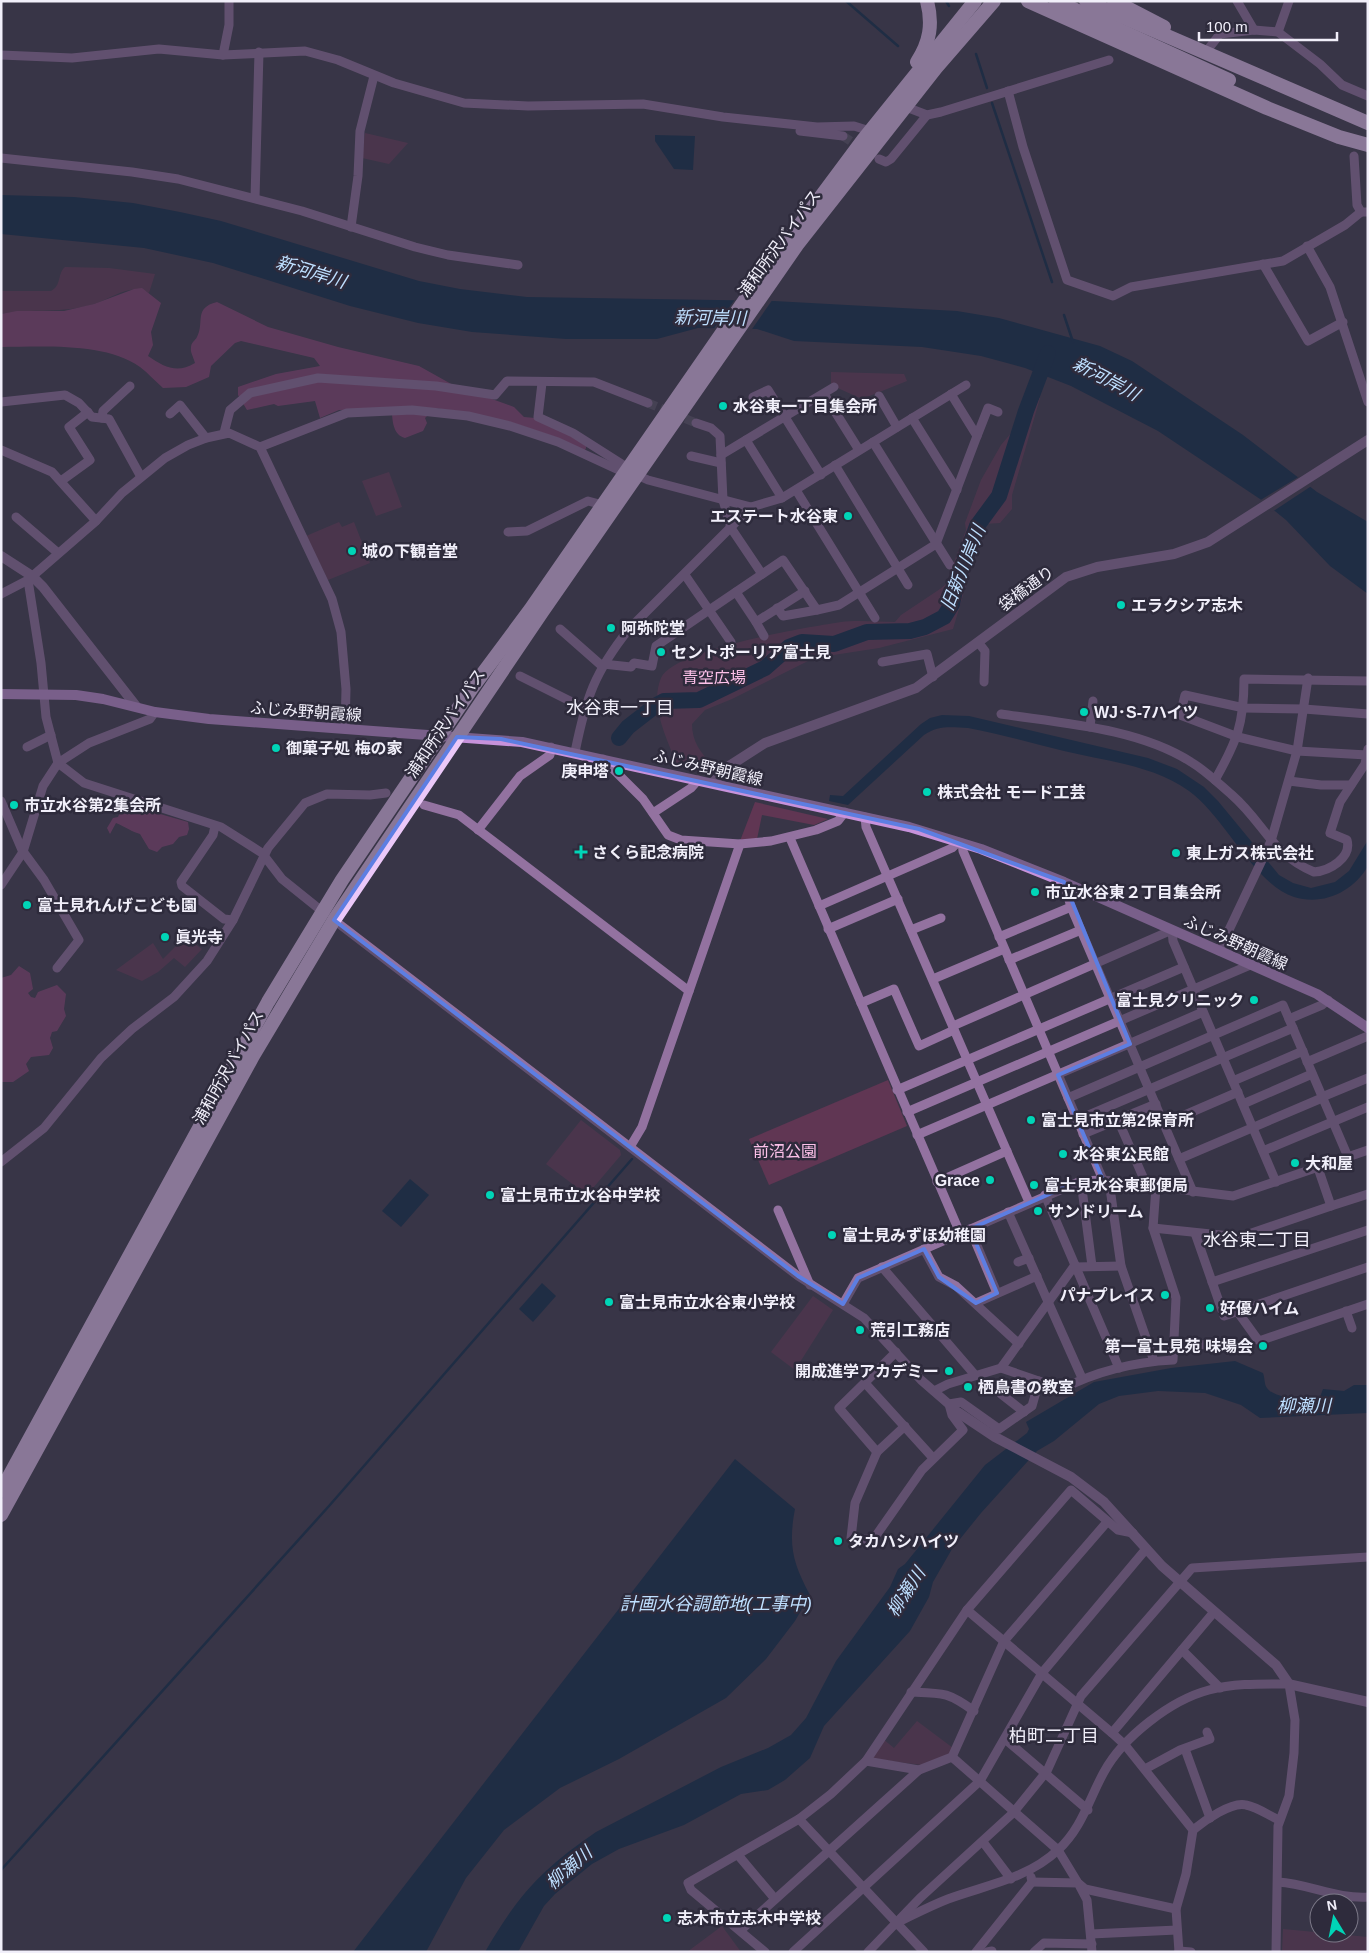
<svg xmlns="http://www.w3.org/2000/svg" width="1369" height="1953" font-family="Arial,'Noto Sans JP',sans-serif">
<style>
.green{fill:#603653}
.forest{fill:#864272}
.water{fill:#002441}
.pier{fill:#383547}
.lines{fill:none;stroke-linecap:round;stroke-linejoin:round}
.stream{stroke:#002441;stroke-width:2.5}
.river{stroke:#002441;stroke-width:16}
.minor-tunnel{stroke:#545162;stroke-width:9;stroke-dasharray:9 4.5;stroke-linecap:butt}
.minor{stroke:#9372a0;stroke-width:9}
.tertiary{stroke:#9372a0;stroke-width:10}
.secondary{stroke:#c792db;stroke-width:10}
.trunk{stroke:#ebc8f8;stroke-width:14}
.marked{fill:none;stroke:#5d7ee2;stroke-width:4;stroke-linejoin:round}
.poi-dot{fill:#00d5b7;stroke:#2e2b3c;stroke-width:2}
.labels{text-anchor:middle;stroke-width:5;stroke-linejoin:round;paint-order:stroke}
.street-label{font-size:16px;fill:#f1effa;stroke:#2e2b3c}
.poi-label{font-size:16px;font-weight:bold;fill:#f1effa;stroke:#2e2b3c;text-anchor:start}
.park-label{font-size:16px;fill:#fcc0e8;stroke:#2e2b3c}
.water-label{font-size:18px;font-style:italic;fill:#bedfff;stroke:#2e2b3c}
.neighbourhood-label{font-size:18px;fill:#f1effa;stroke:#2e2b3c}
</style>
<rect width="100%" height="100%" fill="#383547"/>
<!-- green -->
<g class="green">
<path d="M365,133l43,10 -19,21 -27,-6z"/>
<path d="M65,267l44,1 46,6 -6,19c-17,-11 -38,6 -55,11 -31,10 -62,4 -93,10v-23h50c11,-6 6,-17 14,-24z"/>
<path d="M831,372l73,2 3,7 -45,18 -31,-14z"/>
<path d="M1026,393l14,5 -28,97v14l-12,14 -16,1 -31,105 -74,19 -65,10 -82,41 -27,11 -13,14c0,20 11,31 24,45l-7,5 -32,-8c-9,-27 -28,-59 -16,-88 13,-29 148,-51 180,-56 17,-2 37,0 54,0l6,-7 39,-26 6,-5 20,-54 -1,-7 16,-43 20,-35 17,-20z"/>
<path d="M389,472l13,35 -26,9 -14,-35z"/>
<path d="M339,522l3,5 12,-5 16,41 -42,17 -22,-44z"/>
<path d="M755,802l73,17 -14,6 -52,-10 -5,24 -17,2z"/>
<path d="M185,937l17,12 -17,18 -11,-9 -16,14 -16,9 -26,-11 37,-27 10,16z"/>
<path d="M888,1080l19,46 -138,59 -20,-46z"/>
<path d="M581,1120l39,30 1,5 -34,40 -41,-31z"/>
<path d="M813,1296l20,14 -38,60 -24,-18z"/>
<path d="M917,1721l36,27 -5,8 -26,9 -48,-6 -3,-4 12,-16 11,9z"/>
<path d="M722,1926l19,26h-54z"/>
<path d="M1283,1929l85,8v15h-86z"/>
</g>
<!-- forest -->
<g class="forest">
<path d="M142,288l19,15 -10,29 2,13 -5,11c16,11 29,18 47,7 -1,-5 -5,-11 -4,-15 0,-6 4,-7 6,-11 8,-15 -4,-29 20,-35l51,25 70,20 81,19 34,19 61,22 10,10 11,1 36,16 15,12v2l-1,2 -111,-36 -39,-6 -10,10 2,5 -4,8 -18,7c-12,-3 -13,-18 -13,-29l-53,1 -19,8 -5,-17 -37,5 -4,-2 -27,6 -9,-15v-8l38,-13 44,-8 -6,-8 -73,-17 -6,2 -24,23 -2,11 -23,10 -23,1c-8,-7 -15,-15 -23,-21 -35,-25 -98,-20 -139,-20v-33l16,-3h47l30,-7 40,-15z"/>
<path d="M123,802l13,3 2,4 9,-1 6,4 35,10 1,7 -2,6 -8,2 -6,7 -11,3 -5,5 -8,-3 -9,-15c-8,-2 -14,-7 -24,-11l-6,11 -3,-6 6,-10 5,-1 2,-5 7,-2z"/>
<path d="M19,966l11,7 3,16 -5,4 3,4 4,1 3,-6 19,-7 9,9 -2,15 2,7 -9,15 -5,1 -2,6 3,10 -4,7 -18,2 -5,7 3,7 -16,11h-12v-104l10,-3z"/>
</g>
<!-- water -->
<g class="water">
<path d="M655,135l40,1 -2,34 -19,-1 -19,-28z"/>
<path d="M1,195l73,2 59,6 47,9 41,9 198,60 41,8 67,8 247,4 183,10 42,7 101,28 32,15 111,74 74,57 51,30v72l-38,-28 -44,-46 -26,-21 -102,-68 -87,-45 -46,-18 -44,-12 -59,-9 -128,-6 -37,-12 -59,-1 -41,11h-91l-94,-7 -54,-9 -68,-17 -137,-43 -69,-15 -143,-14z"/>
<path d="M942,715l27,1 179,42 29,11 27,18 14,14 61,74 14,8 18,5 24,-6 14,-11 19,-31v26c-15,26 -45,40 -74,31 -40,-13 -69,-80 -105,-106 -36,-26 -84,-30 -125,-40 -32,-8 -64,-17 -96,-23 -17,-1 -30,-3 -44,7l-76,70 -19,-4 1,-6 13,1 78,-72 9,-6z"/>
<path d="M410,1179l19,16 -28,32 -19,-16z"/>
<path d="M542,1283l14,13 -23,26 -14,-13z"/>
<path d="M1235,1361l28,12c2,5 1,11 4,15 7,11 41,12 53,9l3,-8 21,2 10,-6h14v28l-108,5 -19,-13 -36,-12 -47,-2 -39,5 -20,8 -45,37 -17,10 -56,62 -29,36 -19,33 -4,15 -19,34 -86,95 -14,32 -25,22 -17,10 -27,4 -57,31 -65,24 -27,15 -37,30 -11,12 -26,46h-33c33,-57 57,-83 111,-120l125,-65 47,-19 23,-13 15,-17 30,-57 54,-74 8,-18 7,-5 80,-99 42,-32 2,-4 -3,-7 68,-40 77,-14z"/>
<path d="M735,1459l60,50c-7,37 -2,54 15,86l-15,26 -29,38 -40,39 -107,61 -59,29 -56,42 -38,48 -40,74h-73z"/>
</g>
<!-- pier -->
<g class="pier">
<path d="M736,298l37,1 -23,33 -38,-1z"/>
<path d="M1300,476l13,9 -41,27 -13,-11z"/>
</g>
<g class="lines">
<!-- stream -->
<g class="stream">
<path d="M846,1l52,45"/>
<path d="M946,1l3,5"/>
<path d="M976,54l11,34"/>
<path d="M992,103l60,179"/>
<path d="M1064,315l9,27"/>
<path d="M1,1870l328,-364 303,-347"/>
</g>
<!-- river -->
<path class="river" d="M619,738l9,-11 27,-21 9,-5 35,-1 66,-32 24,-21 13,-5 32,2 33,-12 43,-1 15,-4 19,-10 8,-13 4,-19 21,-59 22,-30 27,-85 22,-58"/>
<!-- minor-tunnel -->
<g class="minor-tunnel">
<path d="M843,136l18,12"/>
<path d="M648,403l48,20"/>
</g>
<!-- minor -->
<g class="minor">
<path d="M1237,1l17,29"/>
<path d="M1278,32l11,-31"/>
<path d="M1209,48l11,-14 34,-4 24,2 42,32 22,21 26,11"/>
<path d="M1,55l71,3 87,-9 64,6 82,-4 33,9 56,23 70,20 64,3 115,-2 80,13 94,10 37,-1 16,5"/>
<path d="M223,55l6,-30v-24"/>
<path d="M1008,91l15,56 44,133 46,16 18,-9 152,-26 62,-36 16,-13"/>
<path d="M906,107l21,8 14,-3 168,-52"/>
<path d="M800,131l43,5"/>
<path d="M1354,156l3,49 4,7h7"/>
<path d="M1,158l131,14 46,7 124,32 113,36 33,8 70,10"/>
<path d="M879,159l7,3 5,-3 36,-44"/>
<path d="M255,198l4,-146"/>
<path d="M351,227l7,-51 2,-45 14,-55"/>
<path d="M1307,246l23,41 38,115"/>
<path d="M1263,264l45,77 35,-19"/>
<path d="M542,383l-4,34 35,16 55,35"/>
<path d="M824,394l35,56"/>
<path d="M879,396l18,31"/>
<path d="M753,397l15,-7 53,85"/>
<path d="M1,402l64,-7 14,8 13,14 17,2 32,58"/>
<path d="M170,414l10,-9 26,33"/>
<path d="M102,418l1,-7 27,-25"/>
<path d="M912,418l45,72"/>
<path d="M696,423l15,5 9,8 3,64 8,28 31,46"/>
<path d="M224,433l6,-23 20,-17 68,-15 118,8 59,9 12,-14 87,1 54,21"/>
<path d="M977,436l11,-28 10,4"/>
<path d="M746,440l36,58"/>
<path d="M873,442l77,123"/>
<path d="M260,447l87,-34 65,-3 56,6 42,10 48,16 67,31"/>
<path d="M1,450l51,22 44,49"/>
<path d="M721,455l113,-68"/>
<path d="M691,456l30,7"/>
<path d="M835,465l73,120"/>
<path d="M639,476l9,4 103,27"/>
<path d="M61,481l29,-21 -21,-33 19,-15"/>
<path d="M796,490l79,128"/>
<path d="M16,517l42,36"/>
<path d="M508,532l19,-1 61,-30 15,4"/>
<path d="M685,575l46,67"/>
<path d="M28,580l13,83 5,54 12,46 26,20 137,44 41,26 20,26 41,33"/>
<path d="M736,592l20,30 49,-31"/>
<path d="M1,594l27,-14 68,-59 26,-28 43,-35 23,-13 18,-7 23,-5 31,14 72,152 9,33 5,57 -1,40"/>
<path d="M777,608l6,8 34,-6"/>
<path d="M756,622l8,14"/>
<path d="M560,629l42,37"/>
<path d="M978,642l7,9 -1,31"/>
<path d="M882,662l45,-8 6,23"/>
<path d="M603,664l28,3 3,-4 18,3 4,-20 127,-86 34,50 22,-5 94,-59 3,-2 41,-108 -26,-42"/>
<path d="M520,676l64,32"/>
<path d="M1001,714c60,9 137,14 190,48 15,9 28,22 41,33 33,29 39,59 82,77 15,-1 38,-14 33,-32l-17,-7 10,-31 25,-38 3,-15"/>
<path d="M1090,727l3,-26"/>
<path d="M27,747l24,-12"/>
<path d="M575,752c11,-54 19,-79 54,-123l122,-122 31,-9 184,-113"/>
<path d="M1367,755l-70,-4 -59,-14 -58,-22 5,-20 59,13 60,1 64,5"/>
<path d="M603,759l40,40 25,36 13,5 59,4 31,-3 45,-11 22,-9 7,-9"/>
<path d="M1215,780c22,-39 29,-56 29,-101l124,2"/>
<path d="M1289,781l32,4h30"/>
<path d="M1,801l21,49 22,30 35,60 -22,28"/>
<path d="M424,805l35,10 230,176"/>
<path d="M653,813l38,-25 7,-8"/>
<path d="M865,817l1,10 163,375"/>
<path d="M215,826l-2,9 -32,47 1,4 42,33 9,1"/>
<path d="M478,830l42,-54 30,-21 1,-8"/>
<path d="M790,838l170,395"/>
<path d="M962,843l1,8 140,329"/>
<path d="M1064,882l7,25 122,285"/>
<path d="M1,885l22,-33 20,-66 15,-23 31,-20 61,-24 5,-7"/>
<path d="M819,906l133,-58 6,-6"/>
<path d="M334,920l464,356 66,42 57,62 38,33"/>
<path d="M828,929l70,-30"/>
<path d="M911,930l30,-12"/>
<path d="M999,937l72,-30"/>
<path d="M1219,951l52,-110 26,-90 11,-73"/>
<path d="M1009,960l72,-30"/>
<path d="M933,979l71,-30"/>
<path d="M861,1003l33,-14 25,57 35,-16"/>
<path d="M1289,1019l33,-14 6,-5"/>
<path d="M953,1026l219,-96 1,11 103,241"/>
<path d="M1307,1062l61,-26"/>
<path d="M1233,1081l70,-30"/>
<path d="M897,1090l287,-123"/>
<path d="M1322,1097l46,-19"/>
<path d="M1068,1098l215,-93 65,152"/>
<path d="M1243,1104l69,-30"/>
<path d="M907,1112l343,-147"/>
<path d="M1077,1120l216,-92"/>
<path d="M1118,1120l29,66"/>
<path d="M1164,1124l74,-32"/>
<path d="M1083,1134l73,-30"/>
<path d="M917,1135l286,-123"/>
<path d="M630,1147l12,-20 98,-283"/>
<path d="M1263,1151l105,-44"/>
<path d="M1179,1159l143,-61"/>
<path d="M1,1162l43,-34 57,-70 31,-29 42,-32 33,-36 26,-41 35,-72 37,-45 22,-9 43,1 16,-2"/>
<path d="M1318,1168l13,38 37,-12"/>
<path d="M1081,1181l11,85"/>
<path d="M1109,1181l12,85 33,95"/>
<path d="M937,1182l70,-31"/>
<path d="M1045,1195l74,173"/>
<path d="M778,1210l32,75"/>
<path d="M1008,1212l74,166"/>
<path d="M1153,1228l87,9 91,-31"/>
<path d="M970,1229l27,64"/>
<path d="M1195,1233l29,83 144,-49"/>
<path d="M924,1249l15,28 17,9 63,58"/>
<path d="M1018,1262l11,-4"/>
<path d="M882,1267l93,108"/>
<path d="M1076,1267l45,-1"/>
<path d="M1212,1282l156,-52"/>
<path d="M976,1303l61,-27"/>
<path d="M843,1304l15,-26 223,-97 22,-1 130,16 135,-46"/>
<path d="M1237,1311l21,29h4l106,-36"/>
<path d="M1346,1311l6,17"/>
<path d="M1173,1348l37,-4"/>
<path d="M1001,1368l61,21c35,-18 72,-27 111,-29l3,-62 -23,-70 3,-41"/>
<path d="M865,1383l68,75"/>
<path d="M934,1391l14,-7 53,-16 74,-103"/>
<path d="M1001,1394l23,18"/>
<path d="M905,1426l-28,26 -22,51 -4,35 3,4 21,-5 47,-67 41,-40 -11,-15 -3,-11 12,-2 38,27 33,-23 7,-25"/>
<path d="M877,1452l-38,-44 57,-56"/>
<path d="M967,1610l145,123 13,12 68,85 -7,44 -10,35 3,43"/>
<path d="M1182,1650l38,38"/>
<path d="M911,1692c32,1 37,0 63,19"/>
<path d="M1112,1733l102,-121"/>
<path d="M1005,1739l83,71"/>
<path d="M1185,1749l25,69"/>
<path d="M952,1757l106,93 20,33 7,6 91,20"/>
<path d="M866,1761l53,9"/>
<path d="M1145,1769l35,-19 30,-11 -3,-7"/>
<path d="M799,1819l125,133"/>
<path d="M1193,1830c11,-9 39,-29 53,-25 11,2 22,10 33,15"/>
<path d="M983,1842l28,37"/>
<path d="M738,1855l37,44"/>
<path d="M1032,1882l46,1 9,17 5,52"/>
<path d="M1278,1882c31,2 59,17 90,15"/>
<path d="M896,1923c17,-8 34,-17 52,-24 38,-14 79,-20 110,-49 24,-22 31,-51 46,-78 19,-35 67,-72 105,-82 26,-7 54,-6 80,-6l6,36 -1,33 -5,43 -11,30 -2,126"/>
<path d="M741,1930l178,-160 33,-13 52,-116 103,-119"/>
<path d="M1091,1934l86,-4"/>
<path d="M1179,1951l12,1"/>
<path d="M765,1952l-74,-62 -3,-7 111,-64 32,-25 35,-33 101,-151 104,-120 47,40 15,3"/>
<path d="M793,1952l187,-171 62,-108 104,-124"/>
<path d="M868,1952l52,-54 93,-85 34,-42 34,-75 111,-128 176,-11"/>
<path d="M976,1952l56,-70 -1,-5"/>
<path d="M987,1952l5,-1"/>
<path d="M1034,1952l10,-9 48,1"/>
</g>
<!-- tertiary -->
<g class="tertiary">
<path d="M1,556l31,20 11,11 93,119"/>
<path d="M713,783l13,-15 39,-25 151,-55 150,-111 31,-10 77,-13 34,-12 160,-102"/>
<path d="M959,1413l36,24 76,40 33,25 58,64 114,99 13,19 79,18"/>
</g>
<!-- secondary -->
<path class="secondary" d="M1,694l75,1 27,4 52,13 54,7 313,23 387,85 72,22 83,33 253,112 51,34"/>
<!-- trunk -->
<g class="trunk">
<path d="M1028,1l239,107 72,29 29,8"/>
<path d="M1056,1l173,79"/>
<path d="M1086,1l282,122"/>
<path d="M1114,1l50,26"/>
<path d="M917,62c13,-20 16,-38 10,-61"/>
<path d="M1,1491l267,-489 74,-122 130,-192 58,-78 228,-329 105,-141 112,-139"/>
<path d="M1,1515l252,-459 81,-136 208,-308 255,-367 139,-177 58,-67"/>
</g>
</g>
<!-- marked area -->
<path d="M0 0H1369V1953H0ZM457,737l44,2 418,90 145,53 66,162 -72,31 45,105 -31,4 -102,45 27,64 -21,10 -37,-26 -15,-28 -66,29 -15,26 -45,-28 -464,-356z" fill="#383547" fill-opacity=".55" fill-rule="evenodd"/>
<path class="marked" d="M457,737l44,2 418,90 145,53 66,162 -72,31 45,105 -31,4 -102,45 27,64 -21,10 -37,-26 -15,-28 -66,29 -15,26 -45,-28 -464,-356z"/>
<!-- markers -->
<g class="poi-dot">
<circle cx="723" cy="406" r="5"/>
<circle cx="848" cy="516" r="5"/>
<circle cx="352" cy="551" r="5"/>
<circle cx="1121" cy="605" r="5"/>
<circle cx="611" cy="628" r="5"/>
<circle cx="661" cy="652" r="5"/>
<circle cx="1084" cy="712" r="5"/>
<circle cx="276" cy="748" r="5"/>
<circle cx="619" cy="771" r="5"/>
<circle cx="927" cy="792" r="5"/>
<circle cx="14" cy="805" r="5"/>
<path d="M578.5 844.5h5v5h5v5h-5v5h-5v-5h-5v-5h5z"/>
<circle cx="1176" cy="853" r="5"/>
<circle cx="1035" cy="892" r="5"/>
<circle cx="27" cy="905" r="5"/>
<circle cx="165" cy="937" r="5"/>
<circle cx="1254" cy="1000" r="5"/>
<circle cx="1031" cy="1120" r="5"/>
<circle cx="1063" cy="1154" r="5"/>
<circle cx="1295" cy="1163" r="5"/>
<circle cx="990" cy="1180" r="5"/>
<circle cx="1034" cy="1185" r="5"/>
<circle cx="490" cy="1195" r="5"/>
<circle cx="1038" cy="1211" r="5"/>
<circle cx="832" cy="1235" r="5"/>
<circle cx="1165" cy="1295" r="5"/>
<circle cx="609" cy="1302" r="5"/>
<circle cx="1210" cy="1308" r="5"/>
<circle cx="860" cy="1330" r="5"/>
<circle cx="1263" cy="1346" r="5"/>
<circle cx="949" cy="1371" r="5"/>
<circle cx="968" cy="1387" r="5"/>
<circle cx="838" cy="1541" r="5"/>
<circle cx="667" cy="1918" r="5"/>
</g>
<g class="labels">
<!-- street labels -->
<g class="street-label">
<text transform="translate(779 243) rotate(-54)" y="6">浦和所沢バイパス</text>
<text transform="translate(1026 588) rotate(-36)" y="6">袋橋通り</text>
<text transform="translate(306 711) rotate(4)" y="6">ふじみ野朝霞線</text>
<text transform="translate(445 723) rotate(-56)" y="6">浦和所沢バイパス</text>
<text transform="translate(708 767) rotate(13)" y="6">ふじみ野朝霞線</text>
<text transform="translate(1236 942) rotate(24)" y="6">ふじみ野朝霞線</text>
<text transform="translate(228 1067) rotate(-61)" y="6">浦和所沢バイパス</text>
</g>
<!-- poi labels -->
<g class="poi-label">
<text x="733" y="412">水谷東一丁目集会所</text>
<text x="838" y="522" text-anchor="end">エステート水谷東</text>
<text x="362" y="557">城の下観音堂</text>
<text x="1131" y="611">エラクシア志木</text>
<text x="621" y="634">阿弥陀堂</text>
<text x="671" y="658">セントポーリア富士見</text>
<text x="1094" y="718">WJ･S-7ハイツ</text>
<text x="286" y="754">御菓子処 梅の家</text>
<text x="609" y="777" text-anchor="end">庚申塔</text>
<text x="937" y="798">株式会社 モード工芸</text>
<text x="24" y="811">市立水谷第2集会所</text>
<text x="592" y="858">さくら記念病院</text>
<text x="1186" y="859">東上ガス株式会社</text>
<text x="1045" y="898">市立水谷東２丁目集会所</text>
<text x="37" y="911">富士見れんげこども園</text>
<text x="175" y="943">眞光寺</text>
<text x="1244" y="1006" text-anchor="end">富士見クリニック</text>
<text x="1041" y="1126">富士見市立第2保育所</text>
<text x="1073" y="1160">水谷東公民館</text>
<text x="1305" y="1169">大和屋</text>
<text x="980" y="1186" text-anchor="end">Grace</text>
<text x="1044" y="1191">富士見水谷東郵便局</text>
<text x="500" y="1201">富士見市立水谷中学校</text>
<text x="1048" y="1217">サンドリーム</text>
<text x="842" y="1241">富士見みずほ幼稚園</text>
<text x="1155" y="1301" text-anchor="end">パナプレイス</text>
<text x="619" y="1308">富士見市立水谷東小学校</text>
<text x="1220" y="1314">好優ハイム</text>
<text x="870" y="1336">荒引工務店</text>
<text x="1253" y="1352" text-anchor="end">第一富士見苑 味場会</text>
<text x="939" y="1377" text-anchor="end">開成進学アカデミー</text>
<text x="978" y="1393">栖鳥書の教室</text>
<text x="848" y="1547">タカハシハイツ</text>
<text x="677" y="1924">志木市立志木中学校</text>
</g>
<!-- park labels -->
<g class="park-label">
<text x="714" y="683">青空広場</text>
<text x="785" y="1157">前沼公園</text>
</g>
<!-- water labels -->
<g class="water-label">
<text transform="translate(311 272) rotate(17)" y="6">新河岸川</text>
<text transform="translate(710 318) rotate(1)" y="6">新河岸川</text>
<text transform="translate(1106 379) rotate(28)" y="6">新河岸川</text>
<text transform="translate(963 568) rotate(-68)" y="6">旧新川岸川</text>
<text x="1304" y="1412">柳瀬川</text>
<text transform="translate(906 1592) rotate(-57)" y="6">柳瀬川</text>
<text x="716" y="1610">計画水谷調節地(工事中)</text>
<text transform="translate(569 1868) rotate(-41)" y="6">柳瀬川</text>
</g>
<!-- neighbourhood labels -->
<g class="neighbourhood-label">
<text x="620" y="714">水谷東一丁目</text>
<text x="1257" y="1246">水谷東二丁目</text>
<text x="1054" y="1742">柏町二丁目</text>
</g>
</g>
<!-- border -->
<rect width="1369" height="1953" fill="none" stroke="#f1effa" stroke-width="5"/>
<!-- north arrow -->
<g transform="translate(1334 1918) rotate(350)"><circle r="24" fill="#2e2b3c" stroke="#7c7988"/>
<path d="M0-4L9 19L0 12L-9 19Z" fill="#00d5b7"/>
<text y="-8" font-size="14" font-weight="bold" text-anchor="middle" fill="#f1effa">N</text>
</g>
<!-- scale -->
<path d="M1199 32v8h138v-8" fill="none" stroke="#f1effa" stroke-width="2.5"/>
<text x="1206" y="32" font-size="15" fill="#f1effa" stroke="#2e2b3c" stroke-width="4" paint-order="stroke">100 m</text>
</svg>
